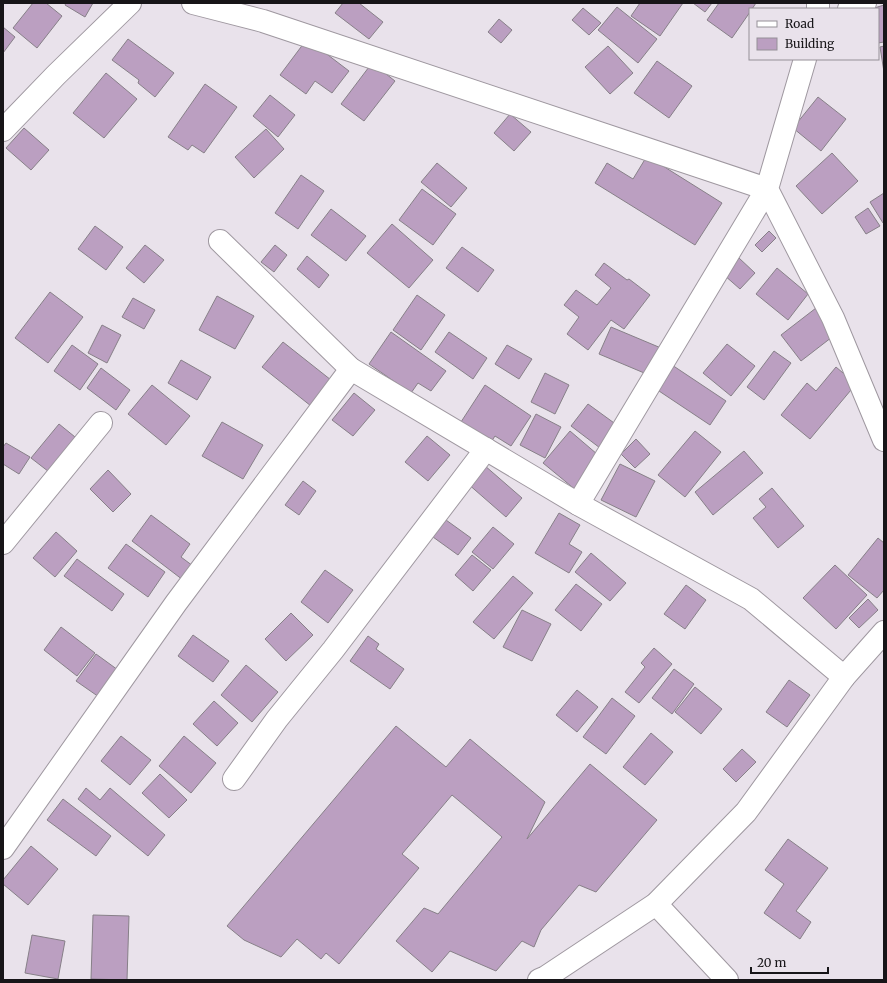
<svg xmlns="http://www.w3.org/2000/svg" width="887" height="983" font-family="Merriweather,serif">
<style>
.building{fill:#bb9fc1;stroke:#878088}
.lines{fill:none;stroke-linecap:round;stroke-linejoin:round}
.minor-casing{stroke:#9f98a0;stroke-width:24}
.minor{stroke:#fff;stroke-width:22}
</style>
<rect width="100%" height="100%" fill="#e9e2eb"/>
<!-- building -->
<g class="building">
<path d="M33,3h13l16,13 -25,32 -24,-20z"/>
<path d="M66,3h27l-8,14 -20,-12z"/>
<path d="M343,3h16l24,19 -14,17 -34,-26z"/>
<path d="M640,3h43l-23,33 -29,-20z"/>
<path d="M693,3h19l-7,9z"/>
<path d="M719,3h37l-4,6h-2v3l-18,26 -25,-18z"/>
<path d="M884,5v37l-6,1v-34h-7z"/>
<path d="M617,7l40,32 -19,24 -40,-33z"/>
<path d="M583,8l18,15 -12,12 -17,-15z"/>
<path d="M499,19l13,11 -11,13 -13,-11z"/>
<path d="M3,27l12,10 -12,16z"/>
<path d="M128,39l46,34 -19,24 -17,-14 1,-3 -27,-20z"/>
<path d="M307,39l42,32 -17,22 -17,-12 -9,13 -26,-19z"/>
<path d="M608,46l25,27 -23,21 -25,-27z"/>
<path d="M884,46v26l-4,-25z"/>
<path d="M657,61l35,25 -23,32 -35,-25z"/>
<path d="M372,63l23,18 -31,40 -23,-17z"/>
<path d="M106,73l31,26 -33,39 -31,-25z"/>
<path d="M205,84l32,23 -33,46 -12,-8 -4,5 -20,-13z"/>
<path d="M270,95l25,20 -17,22 -25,-21z"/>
<path d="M818,97l28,22 -25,32 -28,-23z"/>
<path d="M510,114l21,18 -17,19 -20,-18z"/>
<path d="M24,128l25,22 -18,20 -25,-22z"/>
<path d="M266,129l18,20 -30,29 -19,-21z"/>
<path d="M832,153l26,28 -36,33 -26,-28z"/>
<path d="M647,156l75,47 -27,42 -100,-62 12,-20 26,16z"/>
<path d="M437,163l30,25 -16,19 -30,-25z"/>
<path d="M301,175l23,16 -26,38 -23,-16z"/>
<path d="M422,189l34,25 -23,31 -34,-25z"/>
<path d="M884,193v29l-1,1 -13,-21z"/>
<path d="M868,208l12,18 -14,8 -11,-17z"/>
<path d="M331,209l35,27 -20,25 -35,-26z"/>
<path d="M392,224l41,36 -24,28 -42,-35z"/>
<path d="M95,226l28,21 -17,23 -28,-21z"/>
<path d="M769,231l7,7 -14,14 -7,-7z"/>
<path d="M145,245l19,15 -20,23 -18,-15z"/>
<path d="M275,245l12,10 -13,17 -13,-10z"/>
<path d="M462,247l32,23 -16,22 -32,-24z"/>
<path d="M307,256l22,19 -10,13 -22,-19z"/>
<path d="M739,258l16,15 -15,16 -16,-14z"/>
<path d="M604,263l23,17 2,-1 21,16 -26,34 -13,-9 -23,30 -21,-16 12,-17 -15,-12 12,-15 21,15 14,-17 -16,-13z"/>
<path d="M777,268l31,26 -20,26 -32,-26z"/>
<path d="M50,292l33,25 -35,46 -33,-25z"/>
<path d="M417,295l28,20 -24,35 -28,-20z"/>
<path d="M217,296l37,20 -19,33 -36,-19z"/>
<path d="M133,298l22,12 -11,19 -22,-12z"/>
<path d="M816,308l20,26 -35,27 -20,-26z"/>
<path d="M102,325l19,10 -14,28 -19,-10z"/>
<path d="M611,327l50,21 -12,27 -50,-21z"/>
<path d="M391,332l55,39 -15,20 -13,-8 -7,10 -42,-29z"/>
<path d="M449,332l38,26 -14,21 -38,-27z"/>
<path d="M283,342l48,38 -20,26 -49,-39z"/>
<path d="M727,344l28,22 -24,30 -28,-23z"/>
<path d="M72,345l26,19 -18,26 -26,-19z"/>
<path d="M507,345l25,14 -13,20 -24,-15z"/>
<path d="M774,351l17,12 -27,37 -17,-13z"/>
<path d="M181,360l30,17 -14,23 -29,-17z"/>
<path d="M672,365l54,36 -16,24 -54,-36z"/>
<path d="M836,367l20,17 -46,55 -29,-24 26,-32 9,8z"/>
<path d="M101,368l29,22 -14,20 -29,-22z"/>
<path d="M545,373l24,12 -14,29 -24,-12z"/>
<path d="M152,385l38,31 -24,29 -38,-31z"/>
<path d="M485,385l46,31 -20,30 -16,-10 -6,9 -30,-20z"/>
<path d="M354,393l21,17 -22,26 -21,-16z"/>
<path d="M588,404l33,24 -17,23 -33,-25z"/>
<path d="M536,414l25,13 -16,31 -25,-13z"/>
<path d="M222,422l41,23 -20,34 -41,-23z"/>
<path d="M59,424l21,17 -27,34 -22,-17z"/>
<path d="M570,431l34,29 -27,31 -34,-28z"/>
<path d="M695,431l26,21 -36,45 -27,-22z"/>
<path d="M427,436l23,19 -22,26 -23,-19z"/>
<path d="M636,439l14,15 -15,14 -14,-14z"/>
<path d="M6,443l24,14 -11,17 -16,-10v-17z"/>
<path d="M744,451l19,22 -50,42 -18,-23z"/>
<path d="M620,464l35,17 -19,36 -35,-17z"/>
<path d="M484,465l38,33 -16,19 -39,-34z"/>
<path d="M108,470l23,24 -18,18 -23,-23z"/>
<path d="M303,481l13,10 -17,24 -14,-10z"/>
<path d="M772,488l32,38 -26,22 -25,-30 13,-11 -7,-8z"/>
<path d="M559,513l21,12 -11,19 13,8 -13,21 -34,-20z"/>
<path d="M151,515l39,29 -9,13 12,9 -10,14 -51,-39z"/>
<path d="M446,520l25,18 -13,17 -25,-18z"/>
<path d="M493,527l21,17 -21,25 -21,-17z"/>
<path d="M56,532l21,19 -22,26 -22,-19z"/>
<path d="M878,538l6,5v47l-7,8 -29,-23z"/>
<path d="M126,544l39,28 -17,25 -40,-29z"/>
<path d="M591,553l35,30 -16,18 -35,-29z"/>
<path d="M472,555l19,15 -18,21 -18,-16z"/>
<path d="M77,559l47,35 -12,17 -48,-35z"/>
<path d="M835,565l32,30 -31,34 -33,-31z"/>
<path d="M325,570l28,20 -25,33 -27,-21z"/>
<path d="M513,576l20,17 -39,46 -21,-17z"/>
<path d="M576,584l26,20 -21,27 -26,-21z"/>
<path d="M686,585l20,15 -21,29 -21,-15z"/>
<path d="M868,599l10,11 -19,18 -10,-10z"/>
<path d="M522,610l29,14 -19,37 -29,-14z"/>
<path d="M291,613l22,22 -27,26 -21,-22z"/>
<path d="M61,627l34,26 -18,23 -33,-26z"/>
<path d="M193,635l36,26 -16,21 -35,-26z"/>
<path d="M368,636l11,8 -3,5 28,20 -14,20 -40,-28z"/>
<path d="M654,648l18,16 -33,39 -14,-11 20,-25 -4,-4z"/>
<path d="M96,654l22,16 -19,27 -23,-16z"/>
<path d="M246,665l32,27 -26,30 -31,-27z"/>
<path d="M674,669l20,15 -22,30 -20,-16z"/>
<path d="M789,680l21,15 -23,32 -21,-15z"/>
<path d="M695,687l27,22 -21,25 -26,-22z"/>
<path d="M577,690l21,17 -21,25 -21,-17z"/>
<path d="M612,698l23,18 -29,38 -23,-17z"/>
<path d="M214,701l24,22 -21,23 -24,-22z"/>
<path d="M396,726l50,41 24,-28 75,63 -18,37 63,-75 67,56 -61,72 -17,-7 -38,45 -7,17 -12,-6 -26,30 -46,-20 -18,21 -36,-31 28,-33 14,6 64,-77 -50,-42 -50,59 17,14 -80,96 -13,-11 -5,6 -24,-20 -16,18 -37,-17 -17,-14z"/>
<path d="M651,733l22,19 -28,33 -22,-18z"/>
<path d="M121,736l30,24 -21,25 -29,-24z"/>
<path d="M184,736l32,27 -25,30 -32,-27z"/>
<path d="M742,749l14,13 -20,20 -13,-13z"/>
<path d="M160,774l27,26 -18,18 -27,-25z"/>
<path d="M86,788l14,12 10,-12 55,47 -17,21 -70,-57z"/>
<path d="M63,799l48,37 -15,20 -49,-36z"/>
<path d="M788,839l40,29 -32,43 15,11 -11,17 -36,-26 20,-29 -19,-14z"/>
<path d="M31,846l27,23 -30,36 -25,-21v-4z"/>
<path d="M93,915l36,1 -2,64 -36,-1z"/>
<path d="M32,935l33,6 -7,38 -33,-6z"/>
</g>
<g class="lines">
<!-- minor casing -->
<g class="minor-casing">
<g id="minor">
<path d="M193,3l70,18 504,168 -189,315"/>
<path d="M818,9v-6"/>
<path d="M849,9l16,-6"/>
<path d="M805,59l-38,130 66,129 51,122"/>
<path d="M3,130l53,-55 74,-72"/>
<path d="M220,241l131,128 227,135 173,95 93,78"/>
<path d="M3,543l98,-120"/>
<path d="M234,779l43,-60 56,-69 153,-201"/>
<path d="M3,848l173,-245 175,-234"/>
<path d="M656,904l71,76"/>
<path d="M539,980l7,-3 110,-73 90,-92 98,-135 40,-45"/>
</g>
</g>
<!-- minor -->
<use href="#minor" class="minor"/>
</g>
<!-- border -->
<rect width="887" height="983" fill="none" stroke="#171518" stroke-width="8"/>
<!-- legend -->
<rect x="749" y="8" width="130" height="52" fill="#e9e2eb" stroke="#959097"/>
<rect x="757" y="21" width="20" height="6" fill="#ffffff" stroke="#959097"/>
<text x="785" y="28" font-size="12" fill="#171518">Road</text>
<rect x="757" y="38" width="20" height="12" fill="#bb9fc1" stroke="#959097"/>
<text x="785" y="48" font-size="12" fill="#171518">Building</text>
<!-- scale -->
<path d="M751 967v6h77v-6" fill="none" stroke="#171518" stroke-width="2"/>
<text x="757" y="967" font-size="12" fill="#171518" stroke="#e9e2eb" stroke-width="3" paint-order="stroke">20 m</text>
</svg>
